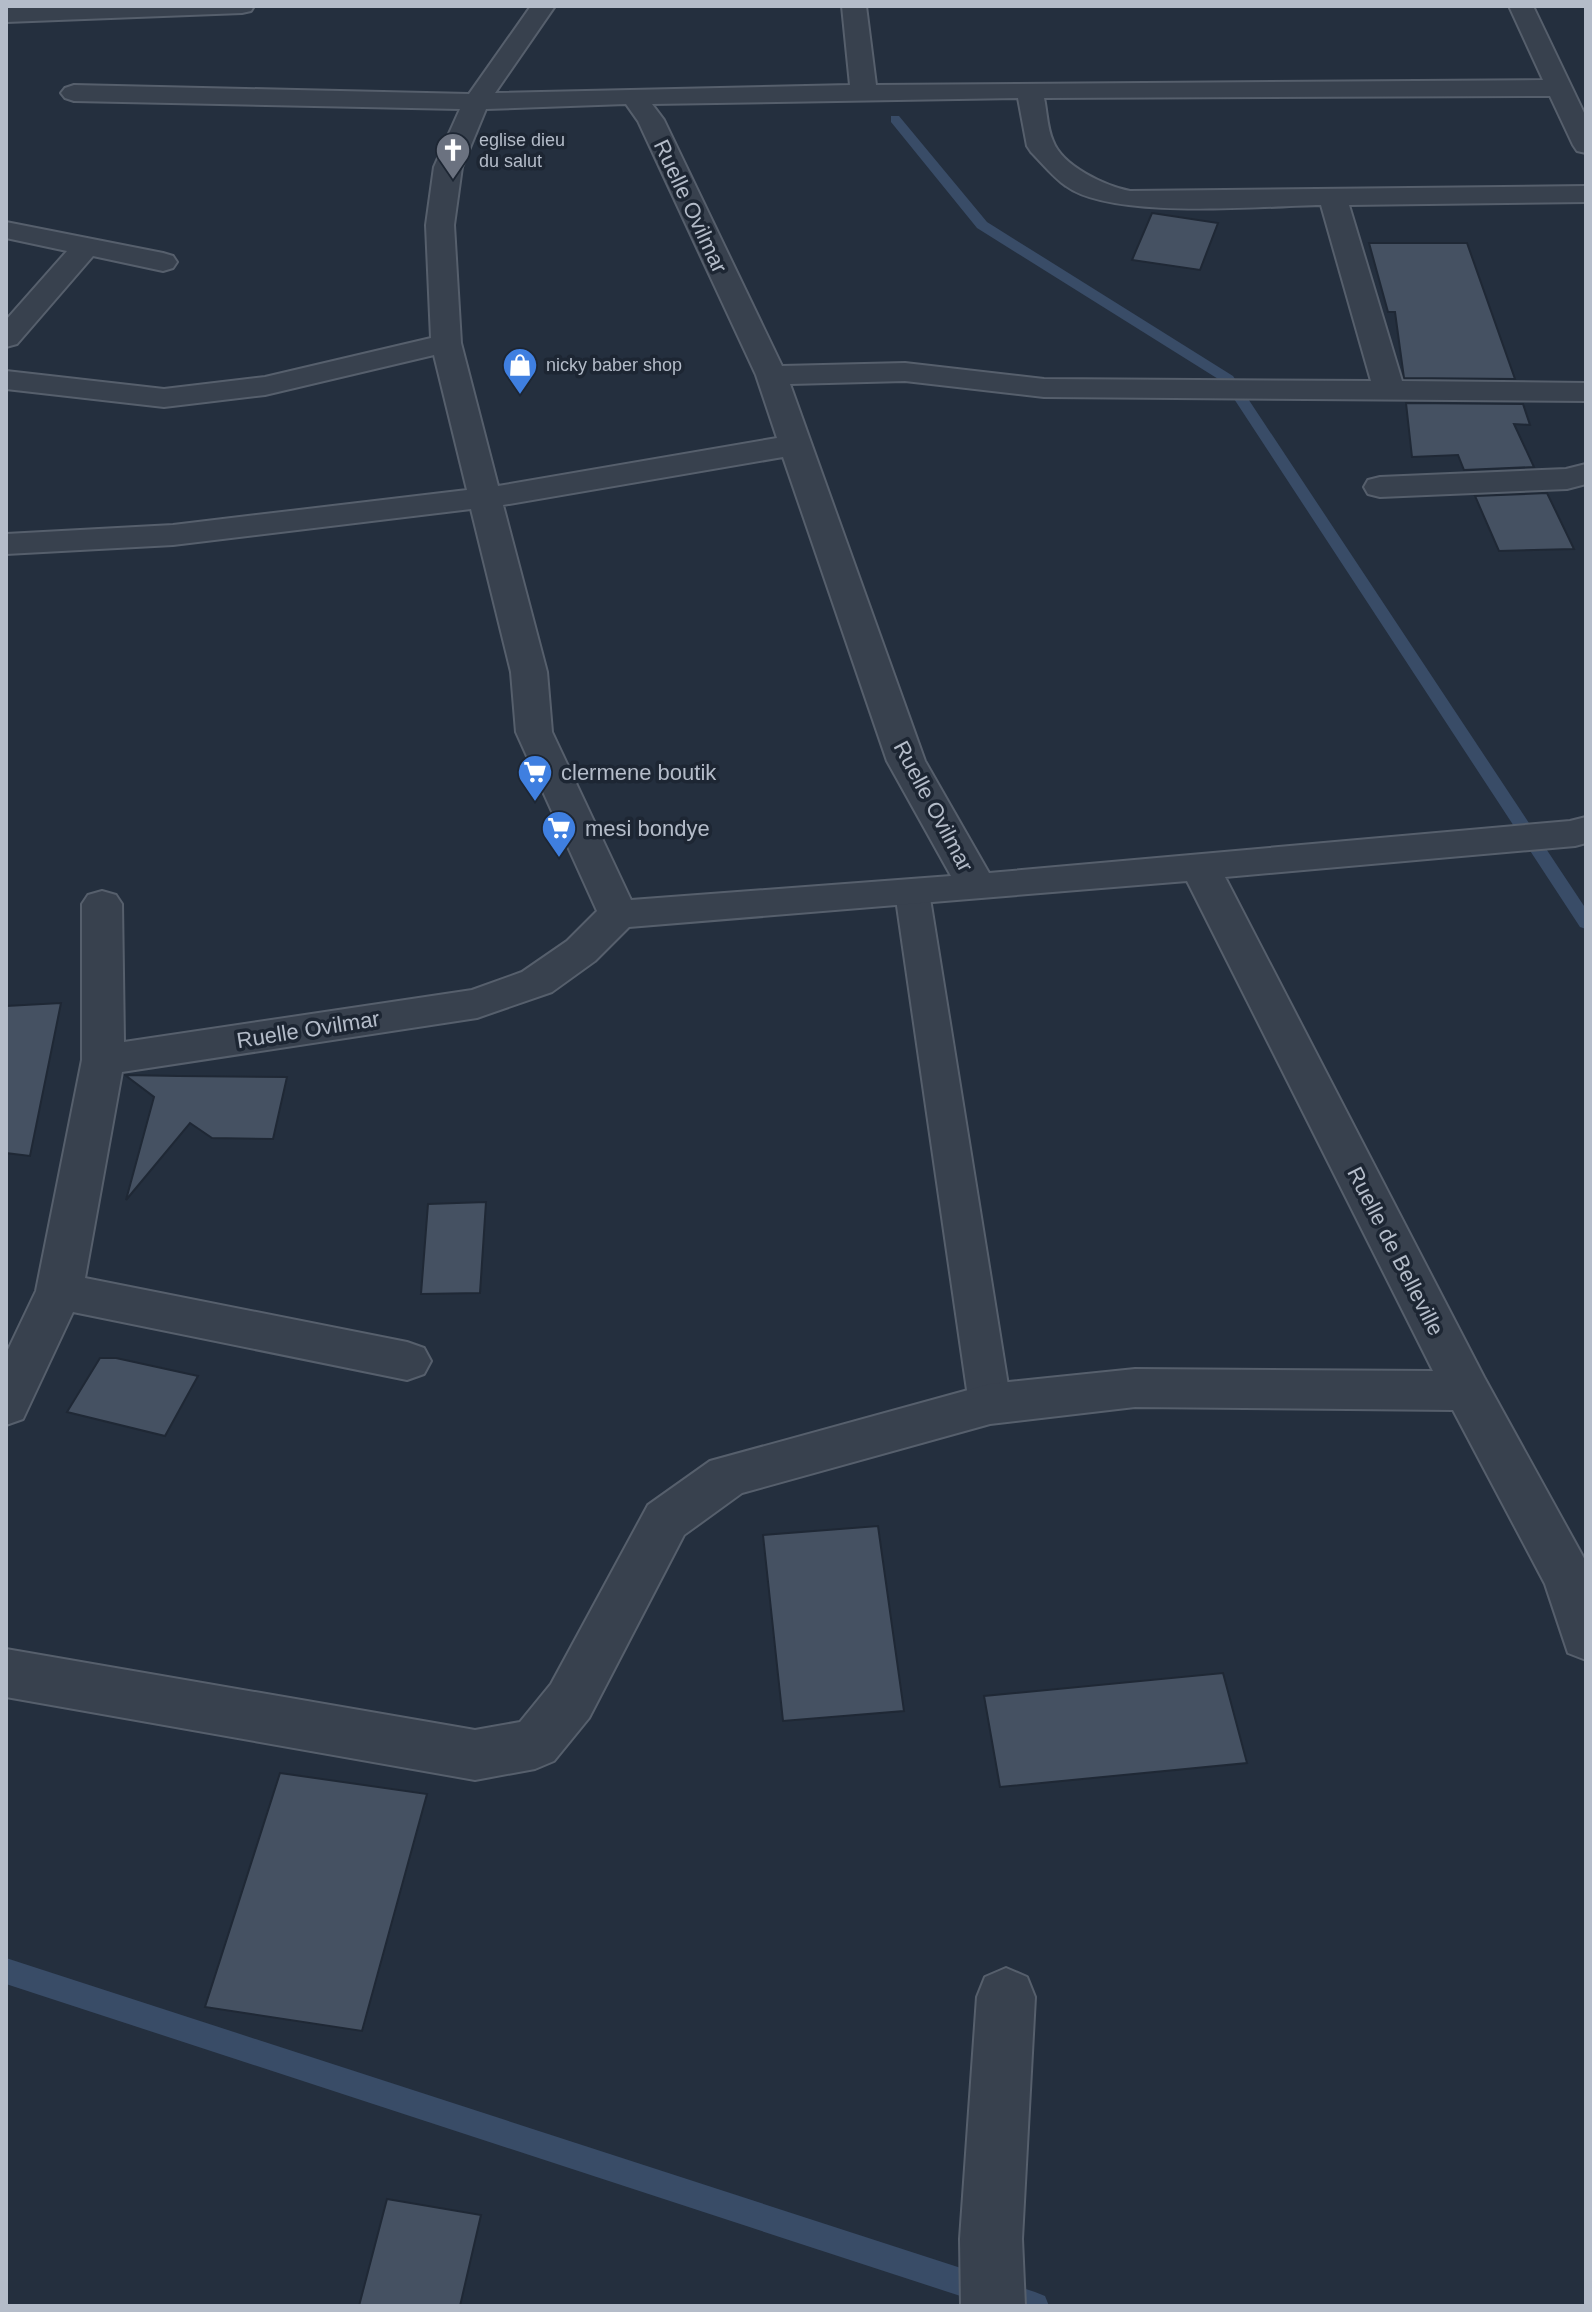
<svg xmlns="http://www.w3.org/2000/svg" width="1592" height="2312" font-family="Helvetica,sans-serif">
<style>
.lines{fill:none;stroke-linecap:round;stroke-linejoin:round}
.stream{fill:#394c67;fill-rule:evenodd}
.building{fill:#455162;stroke:#1f2835;stroke-width:2}
.service-casing{stroke:#565f6c;stroke-width:4}
.minor-casing{stroke:#565f6c;stroke-width:4}
.service{fill:#38414e;fill-rule:evenodd}
.minor{fill:#38414e;fill-rule:evenodd}
.labels{text-anchor:middle;stroke-width:7;stroke-linejoin:round;paint-order:stroke}
.far-poi-label{font-size:18px;fill:#b4bcc9;stroke:#1d2633;text-anchor:start}
.street-label{font-size:22px;fill:#b4bcc9;stroke:#1d2633}
.poi-label{font-size:22px;fill:#b4bcc9;stroke:#1d2633;text-anchor:start}
</style>
<rect width="100%" height="100%" fill="#242f3e"/>
<g class="lines">
<!-- stream -->
<g class="stream">
<path d="M891,116h8l88,106 246,154 353,533v20l-6,-2 -357,-545 -246,-154 -86,-106z"/>
<path d="M6,1958l1029,334 10,4 4,10h-58l-985,-322z"/>
</g>
</g>
<!-- building -->
<g class="building">
<path d="M1152,213l66,10 -18,47 -68,-10z"/>
<path d="M1369,243h98l48,136 -111,-1 -9,-66h-7z"/>
<path d="M1406,403l117,1 7,21 -16,-1 20,43 -70,3 -6,-15 -46,2z"/>
<path d="M1547,493l27,56 -75,2 -24,-55z"/>
<path d="M61,1003l-31,153 -24,-3v-147z"/>
<path d="M125,1075l53,1 109,1 -14,62 -61,-1 -22,-15 -64,77 28,-103z"/>
<path d="M486,1202l-6,91 -59,1 7,-90z"/>
<path d="M100,1358h16l82,18 -33,60 -98,-24z"/>
<path d="M878,1526l26,185 -121,10 -20,-186z"/>
<path d="M1223,1673l24,90 -247,24 -16,-91z"/>
<path d="M280,1773l147,21 -65,237 -157,-24z"/>
<path d="M387,2199l94,16 -21,91h-101z"/>
</g>
<g class="lines">
<!-- service casing -->
<g class="service-casing">
<path id="service" d="M912,881l12,3 5,8 82,512 -6,12 -15,5 -15,-5 -6,-12 -74,-512 5,-8z"/>
</g>
<!-- minor casing -->
<g class="minor-casing">
<g id="minor">
<path d="M51,6h203l-3,5 -9,2 -236,9v-14z"/>
<path d="M531,6h24l-60,87 355,-8 -8,-79h24l10,79 667,-5 -34,-74h24l53,111v36l-9,-2 -4,-6 -23,-49 -506,2c3,13 3,30 9,43 9,25 52,45 77,50l456,-5v16l-237,3 53,176 184,2v18l-542,-4 -139,-16 -115,3 135,377 64,112 581,-52 16,-4v26l-11,3 -350,31 259,500 102,185v98l-18,-7 -23,-69 -92,-174 -318,-3 -145,17 -248,69 -58,42 -95,183 -35,43 -19,8 -60,11 -469,-83v-48l469,81 45,-8 31,-38 97,-179 62,-44 280,-77 145,-15 298,2 -246,-490 -558,46 -34,34 -43,31 -75,26 -355,54 -37,206 322,64 17,6 7,13 -7,13 -17,6 -334,-68 -50,107 -17,6v-71l30,-63 46,-231v-156l6,-9 14,-4 14,4 6,9 2,138 348,-52 50,-18 45,-31 30,-30 -81,-179 -5,-60 -40,-163 -298,36 -167,9v-20l167,-9 294,-35 -33,-135 -169,40 -101,12 -158,-18v-18l158,18 101,-12 166,-39 -5,-113 8,-58 26,-58 -386,-8 -9,-3 -4,-5 4,-5 9,-3 395,9zM1018,98l9,48 4,6c11,11 22,25 35,34 46,34 195,20 255,19l50,176 -327,-2 -139,-16 -123,3 -118,-246 -12,-16zM626,104l12,17 118,254 21,63 -279,48 -37,-143 -7,-118 8,-58 24,-58zM783,457l104,304 64,115 -320,24 -79,-168 -5,-60 -44,-167z"/>
<path d="M6,222l157,31 10,3 4,6 -4,6 -10,3 -70,-15 -76,88 -11,3v-27l61,-69 -61,-13z"/>
<path d="M1586,464v20l-19,5 -187,8 -12,-3 -4,-7 4,-7 12,-3 186,-8z"/>
<path d="M1006,1968l21,9 8,20 -13,242 3,67h-64l-1,-67 17,-242 8,-20z"/>
</g>
</g>
<!-- service -->
<use href="#service" class="service"/>
<!-- minor -->
<use href="#minor" class="minor"/>
</g>
<!-- icons -->
<defs>
<g id="church-pin" transform="scale(1.8)"><path d="M0 17L-7.5 6A9.5 9.5 0 1 1 7.5 6Z" fill="#6b7280" stroke="#1d2633"/><path d="M-1.2-6h2.4v3.5h3.3v2.4h-3.3V6h-2.4V-.1h-3.3v-2.4h3.3Z" fill="#fff"/></g>
<g id="shop-pin" transform="scale(1.8)"><path d="M0 17L-7.5 6A9.5 9.5 0 1 1 7.5 6Z" fill="#3f7fe0" stroke="#1d2633"/><path d="M-5-2.5h2.3a2.7 3.5 0 0 1 5.4 0H5L5.5 6h-11ZM-1.5-2.5h3a1.5 2.3 0 0 0-3 0Z" fill="#fff"/></g>
<g id="supermarket-pin" transform="scale(1.8)"><path d="M0 17L-7.5 6A9.5 9.5 0 1 1 7.5 6Z" fill="#3f7fe0" stroke="#1d2633"/><path d="M-6-5.5h2.5l.6 2H6L4.5 2H-2.5L-4.4-4H-6ZM-1.5 3.2a1.3 1.3 0 1 0 .1 0ZM3 3.2a1.3 1.3 0 1 0 .1 0Z" fill="#fff"/></g>
</defs>
<g fill-rule="evenodd">
<use href="#church-pin" x="453" y="150"/>
<use href="#shop-pin" x="520" y="365"/>
<use href="#supermarket-pin" x="535" y="772"/>
<use href="#supermarket-pin" x="559" y="828"/>
</g>
<g class="labels">
<!-- far-poi labels -->
<g class="far-poi-label">
<text x="479" y="146">eglise dieu<tspan x="479" dy="21">du salut</tspan></text>
<text x="546" y="371">nicky baber shop</text>
</g>
<!-- street labels -->
<g class="street-label">
<text transform="translate(691 206) rotate(65)" y="8">Ruelle Ovilmar</text>
<text transform="translate(934 806) rotate(62)" y="8">Ruelle Ovilmar</text>
<text transform="translate(308 1029) rotate(-9)" y="8">Ruelle Ovilmar</text>
<text transform="translate(1396 1251) rotate(63)" y="8">Ruelle de Belleville</text>
</g>
<!-- poi labels -->
<g class="poi-label">
<text x="561" y="780">clermene boutik</text>
<text x="585" y="836">mesi bondye</text>
</g>
</g>
<!-- border -->
<rect width="1592" height="2312" fill="none" stroke="#b4bcc9" stroke-width="16"/>
</svg>
